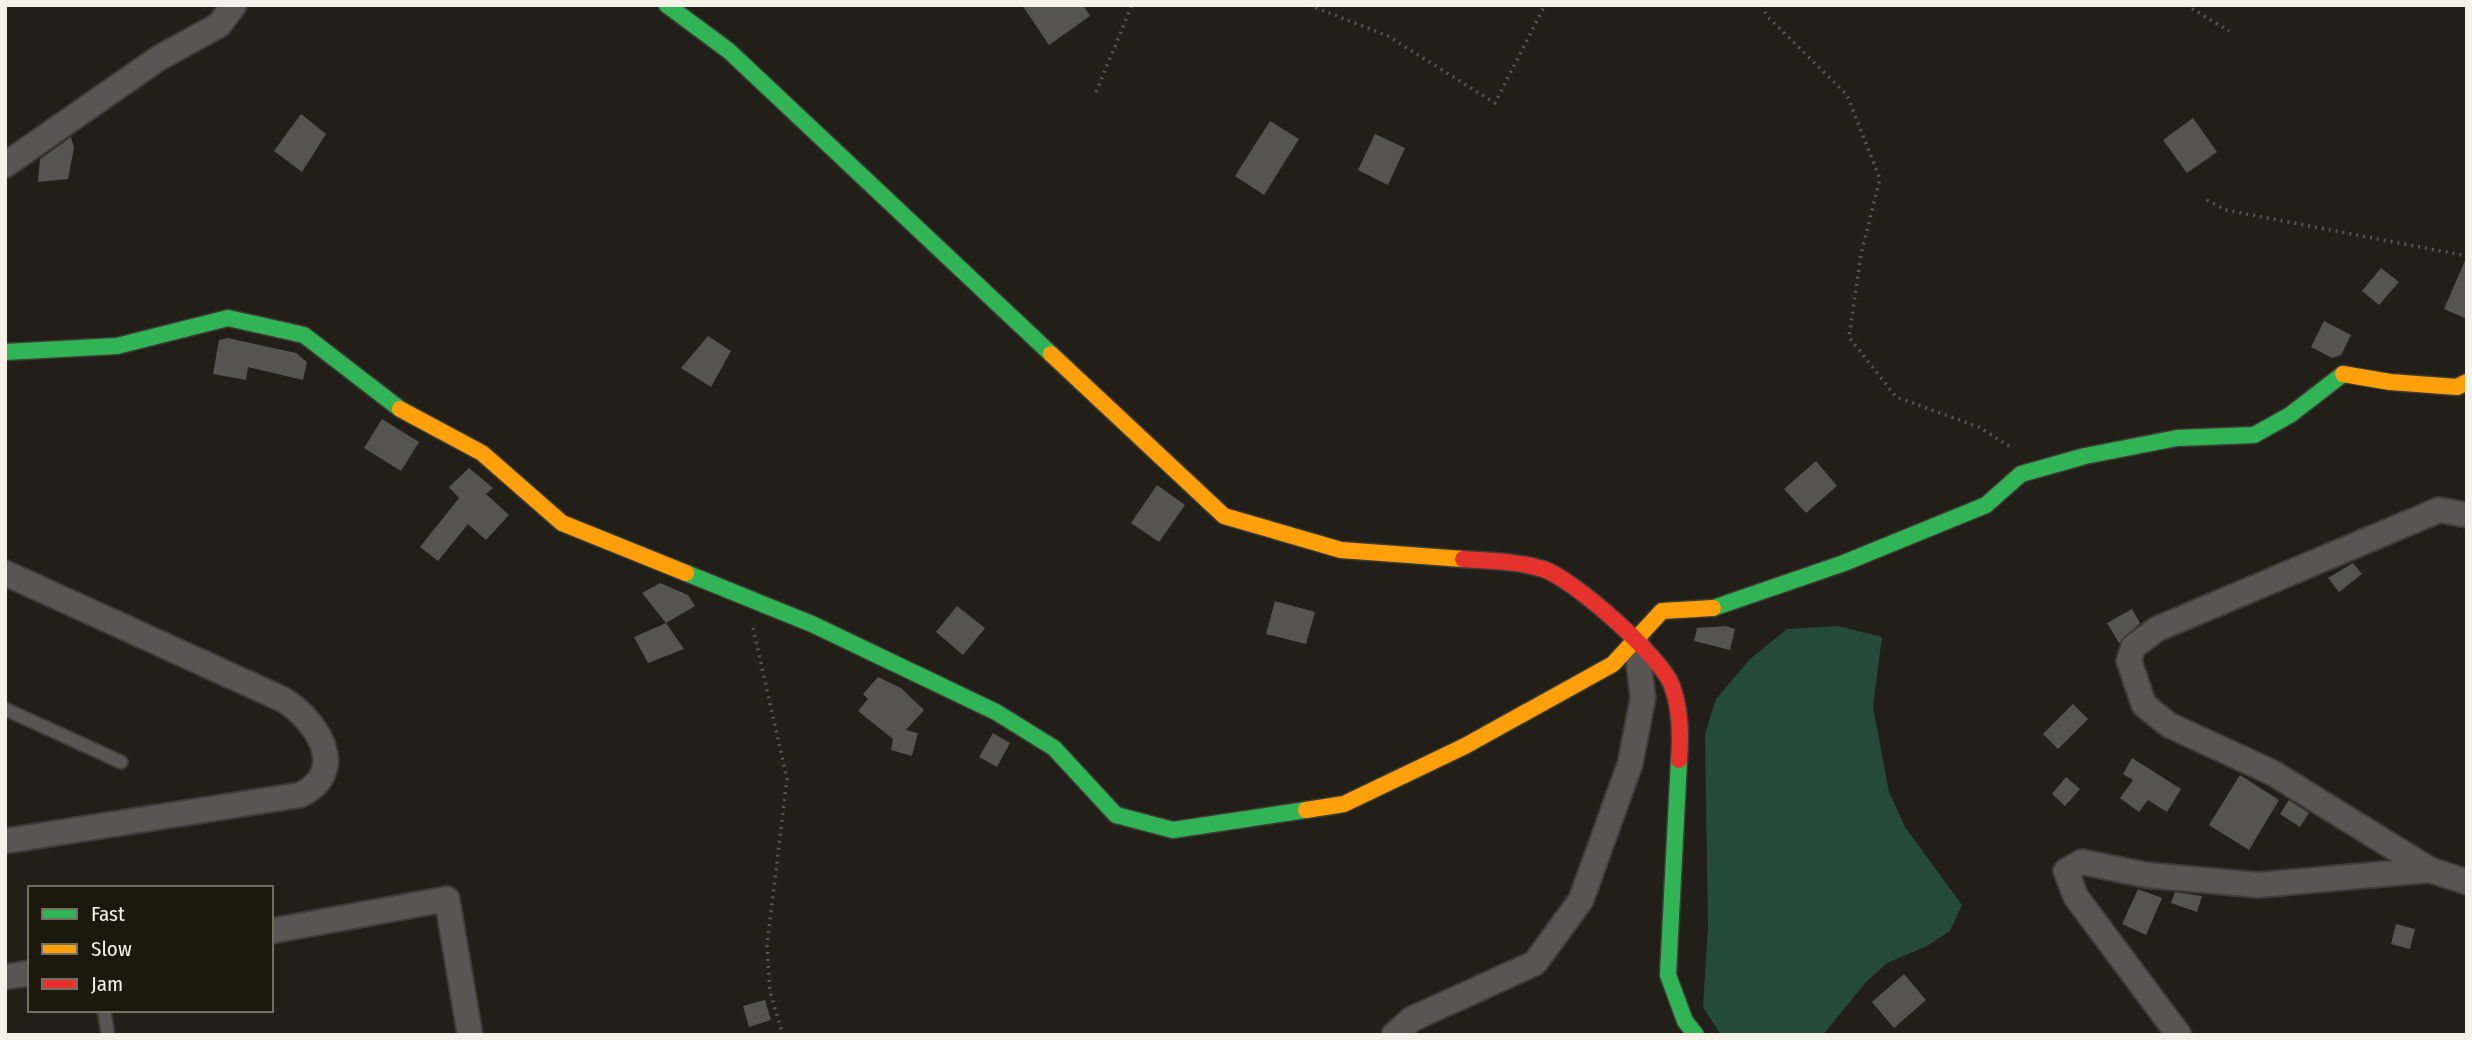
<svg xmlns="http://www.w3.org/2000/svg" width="2472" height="1040" font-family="'Fira Sans Condensed',sans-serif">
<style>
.green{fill:#254a37}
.building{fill:#56544e}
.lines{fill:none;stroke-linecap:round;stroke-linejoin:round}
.lane-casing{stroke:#3e3c36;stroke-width:16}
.street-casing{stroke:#3e3c36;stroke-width:28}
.fast-casing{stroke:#3e3c36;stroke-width:19}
.slow-casing{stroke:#3e3c36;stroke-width:19}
.jam-casing{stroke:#3e3c36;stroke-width:19}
.path{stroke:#585654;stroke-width:3.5;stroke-dasharray:2 5;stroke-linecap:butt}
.lane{stroke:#585554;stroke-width:12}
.street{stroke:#585554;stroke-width:24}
.fast{stroke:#30b455;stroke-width:16}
.slow{stroke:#ff9f0a;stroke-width:16}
.jam{stroke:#e5322d;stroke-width:16}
</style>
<rect width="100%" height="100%" fill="#211f18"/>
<!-- green -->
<path class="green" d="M1838,626l44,11 -9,70 16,85 16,35 57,78 -12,26 -23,15 -40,17 -21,19 -43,53h-102l-18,-28 5,-80 -3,-193 11,-35 34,-40 37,-30z"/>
<!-- building -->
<g class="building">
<path d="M1022,5h61l7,11 -41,29z"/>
<path d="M301,114l25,20 -24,38 -28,-21z"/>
<path d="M2193,118l24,34 -30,21 -24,-33z"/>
<path d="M1270,121l29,18 -35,56 -29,-19z"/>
<path d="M1375,134l30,14 -17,37 -30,-15z"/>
<path d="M71,137l3,11 -6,31 -30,3 2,-23z"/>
<path d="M2467,256v63l-23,-10z"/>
<path d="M2381,268l18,14 -20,23 -17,-14z"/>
<path d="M2324,321l27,14 -10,20 -9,3 -21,-11z"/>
<path d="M708,336l23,15 -20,36 -30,-19z"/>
<path d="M228,338l68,15 11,9 -4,18 -55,-13 -2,13 -33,-6 6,-34z"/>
<path d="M382,419l37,23 -18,29 -37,-23z"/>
<path d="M1816,461l21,25 -31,27 -22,-24z"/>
<path d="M469,468l24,20 -7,6 23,21 -23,25 -18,-16 -30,37 -18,-14 39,-49 -10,-11z"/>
<path d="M1157,485l28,20 -26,37 -28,-19z"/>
<path d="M2353,563l9,11 -23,18 -11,-14z"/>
<path d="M660,583l28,12 7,11 -29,17 -24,-30z"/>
<path d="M1275,601l40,11 -9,32 -40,-10z"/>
<path d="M957,606l28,22 -22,27 -27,-23z"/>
<path d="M2132,609l8,14 -21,20 -12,-20z"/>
<path d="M666,623l18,26 -36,14 -14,-26z"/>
<path d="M1726,626l9,3 -5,21 -36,-9 3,-13z"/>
<path d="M878,677l23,11 23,22 -18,20 12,3 -6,23 -21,-6 2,-11 -35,-28 10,-12 -5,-5z"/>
<path d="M2073,704l15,15 -30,30 -15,-15z"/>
<path d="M993,733l17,10 -13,24 -18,-10z"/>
<path d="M2132,758l49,31 -14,23 -19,-12 -9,12 -19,-14 13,-18 -10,-6z"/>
<path d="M2240,775l39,25 -30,50 -40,-25z"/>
<path d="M2066,777l14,12 -15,17 -13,-12z"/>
<path d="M2289,800l20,13 -9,14 -20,-13z"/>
<path d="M2138,889l24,9 -16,37 -24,-11z"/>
<path d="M2175,892l27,4 -5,16 -26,-9z"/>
<path d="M2396,924l19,5 -5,20 -19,-5z"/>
<path d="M1904,974l22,26 -32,28 -22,-26z"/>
<path d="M765,1000l6,20 -22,7 -6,-21z"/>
</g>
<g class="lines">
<!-- lane casing -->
<g class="lane-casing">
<g id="lane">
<path d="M5,709l116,53"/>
<path d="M104,1010l4,25"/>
</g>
</g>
<!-- street casing -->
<g class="street-casing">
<g id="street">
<path d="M5,165l154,-107 60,-33 15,-20"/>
<path d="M5,573l279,127c33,21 66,71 16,95l-295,46"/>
<path d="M2430,870l-157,-97 -104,-48 -25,-20 -15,-44 4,-14 24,-18 282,-119 28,5"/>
<path d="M271,931l176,-32 23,136"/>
<path d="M5,977l25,-4"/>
<path d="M1394,1035l18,-16 123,-56 46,-63 49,-136 13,-66 -7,-58"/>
<path d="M2179,1035l-103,-138 -10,-26 16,-9 64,13 112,10 172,-15 37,12"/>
</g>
</g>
<!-- fast casing -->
<g class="fast-casing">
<g id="fast">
<path d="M667,5l62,46 322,303"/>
<path d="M5,352l112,-6 111,-28 76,17 96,74"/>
<path d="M686,573l126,51 184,88 58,36 62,67 57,15 133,-20"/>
<path d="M1713,608l131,-45 142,-58 35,-31 64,-18 92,-18 77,-3 36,-20 53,-41"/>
<path d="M1679,760l-11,215 17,46 11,14"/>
</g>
</g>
<!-- slow casing -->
<g class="slow-casing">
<g id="slow">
<path d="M1051,354l173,162 117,34 122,9"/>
<path d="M2343,374l47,8 67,5 10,-5"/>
<path d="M400,409l82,44 80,70 124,50"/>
<path d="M1306,810l38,-6 121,-58 148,-82 49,-53 51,-3"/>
</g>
</g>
<!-- jam casing -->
<g class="jam-casing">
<path id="jam" d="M1463,559c26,2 54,2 80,10 29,9 119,88 129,117 9,24 9,50 7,74"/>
</g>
<!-- path -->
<g class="path">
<path d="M1309,5l79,31 107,67 50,-98"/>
<path d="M1763,5l3,10 81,80 33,84 -19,75 -12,83 47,60 83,30 33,21"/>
<path d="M2186,5l43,26"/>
<path d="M1096,92l36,-87"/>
<path d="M2207,200l19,10 241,46"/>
<path d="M753,628l34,151 -20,166 3,47 13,43"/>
</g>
<!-- lane -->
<use href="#lane" class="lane"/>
<!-- street -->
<use href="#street" class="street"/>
<!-- fast -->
<use href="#fast" class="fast"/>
<!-- slow -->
<use href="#slow" class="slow"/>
<!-- jam -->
<use href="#jam" class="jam"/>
</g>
<!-- border -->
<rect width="2472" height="1040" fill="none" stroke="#f4f2e9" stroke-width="14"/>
<!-- legend -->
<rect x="28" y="886" width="245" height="126" fill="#1c180b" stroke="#726f64" stroke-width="2"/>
<rect x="42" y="909" width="35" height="10" fill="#30b455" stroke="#726f64" stroke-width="2"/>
<text x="91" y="921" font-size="21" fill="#f4f2e9">Fast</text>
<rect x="42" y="944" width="35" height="10" fill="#ff9f0a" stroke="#726f64" stroke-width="2"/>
<text x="91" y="956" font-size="21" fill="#f4f2e9">Slow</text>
<rect x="42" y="979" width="35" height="10" fill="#e5322d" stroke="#726f64" stroke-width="2"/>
<text x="91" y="991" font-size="21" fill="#f4f2e9">Jam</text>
</svg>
